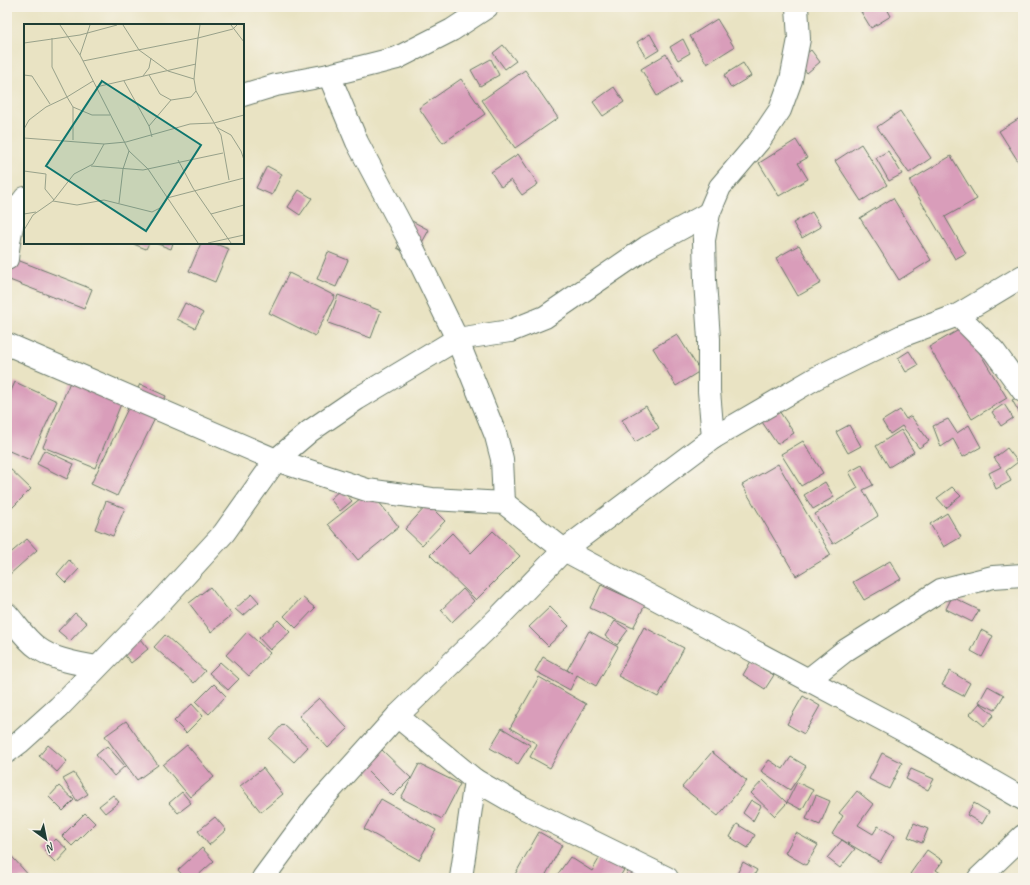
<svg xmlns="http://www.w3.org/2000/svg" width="1030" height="885" font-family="Caveat,sans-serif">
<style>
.building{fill:#d99dba}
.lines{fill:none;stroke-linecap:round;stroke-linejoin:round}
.minor-casing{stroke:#676;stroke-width:24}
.minor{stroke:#fff;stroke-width:22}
.inset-road{fill:none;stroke:#98a18a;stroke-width:1}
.view{fill:#0f766e;fill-opacity:0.15;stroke:#0f766e;stroke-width:2}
.inset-edge{fill:none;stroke:#1f3d34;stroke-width:2}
</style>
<rect width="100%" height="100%" fill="#f7f3e8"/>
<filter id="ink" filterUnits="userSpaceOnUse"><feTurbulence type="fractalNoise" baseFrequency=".025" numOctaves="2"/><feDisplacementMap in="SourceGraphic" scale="8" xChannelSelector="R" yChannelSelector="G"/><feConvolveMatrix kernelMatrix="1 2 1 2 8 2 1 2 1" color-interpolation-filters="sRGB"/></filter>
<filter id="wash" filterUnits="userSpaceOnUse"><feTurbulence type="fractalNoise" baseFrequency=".012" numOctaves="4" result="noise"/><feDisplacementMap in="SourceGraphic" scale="16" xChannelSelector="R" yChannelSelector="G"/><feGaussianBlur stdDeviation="0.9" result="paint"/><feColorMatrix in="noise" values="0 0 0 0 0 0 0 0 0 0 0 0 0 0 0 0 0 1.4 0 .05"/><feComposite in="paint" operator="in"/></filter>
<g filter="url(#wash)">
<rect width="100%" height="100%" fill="#e9e3c3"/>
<g id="blocks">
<!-- building -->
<g class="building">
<path d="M858,7h28l5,9 -20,12z"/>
<path d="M717,19l17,28 -27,17 -17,-28z"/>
<path d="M650,34l9,16 -13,8 -9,-16z"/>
<path d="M683,39l7,14 -12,7 -8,-13z"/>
<path d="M503,45l13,16 -11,8 -12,-16z"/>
<path d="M811,50l9,12 -13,11 -9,-13z"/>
<path d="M666,54l16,27 -25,15 -16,-27z"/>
<path d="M491,59l8,16 -19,11 -9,-16z"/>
<path d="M743,63l8,13 -20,12 -7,-13z"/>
<path d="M525,70l33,48 -43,30 -33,-48z"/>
<path d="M461,79l24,35 -42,29 -24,-35z"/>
<path d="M614,87l10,15 -21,14 -10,-14z"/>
<path d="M900,111l31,47 -22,15 -32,-46z"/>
<path d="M1023,116v53l-24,-38z"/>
<path d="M796,140l11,18 -9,5 10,16 -29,17 -20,-33z"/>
<path d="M861,144l26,41 -26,16 -26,-40z"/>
<path d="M888,151l14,23 -13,7 -13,-23z"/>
<path d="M518,154l20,30 -16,11 -11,-15 -10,7 -10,-15z"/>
<path d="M951,156l26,43 -32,18 21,36 -11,6 -46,-78z"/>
<path d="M267,166l15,8 -10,21 -16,-7z"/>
<path d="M299,190l13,8 -12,17 -12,-8z"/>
<path d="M893,198l38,62 -32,20 -39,-62z"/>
<path d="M812,212l9,15 -19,11 -9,-15z"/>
<path d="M412,221l17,9 -15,27 -17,-9z"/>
<path d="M131,243h18l-3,6z"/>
<path d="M155,243h18l-2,6z"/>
<path d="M201,243h12l16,6 -14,33 -26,-11z"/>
<path d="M799,245l22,38 -23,13 -22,-38z"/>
<path d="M328,252l20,8 -12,27 -19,-8z"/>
<path d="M7,256l85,33 -8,20 -77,-30z"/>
<path d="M289,273l46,23 -20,40 -46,-23z"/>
<path d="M338,295l43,16 -10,27 -43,-15z"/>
<path d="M185,303l18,10 -8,15 -18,-9z"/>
<path d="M964,327l43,71 -35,21 -43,-72z"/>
<path d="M677,334l23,37 -24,15 -23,-38z"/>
<path d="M909,351l9,14 -12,7 -8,-14z"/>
<path d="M75,370l46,34 -26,64 -52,-21z"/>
<path d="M15,382l42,19 -27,59 -23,-10v-50z"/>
<path d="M140,384l26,12 -49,100 -26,-12z"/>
<path d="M1023,394v25l-11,-19z"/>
<path d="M1004,404l9,14 -12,8 -9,-14z"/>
<path d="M646,406l13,22 -24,14 -13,-22z"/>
<path d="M777,408l17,25 -17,11 -17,-25z"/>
<path d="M900,410l6,9 5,-3 18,25 -10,7 -17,-22 -12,8 -8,-13z"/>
<path d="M948,419l9,14 12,-8 12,22 -18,10 -10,-18 -12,8 -8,-21z"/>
<path d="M849,425l12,21 -13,7 -12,-21z"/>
<path d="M901,430l13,22 -25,15 -13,-21z"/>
<path d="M803,441l20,32 -22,13 -20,-32z"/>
<path d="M1007,448l11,14 -12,9 5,10 -15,8 -7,-16 12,-6 -7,-9z"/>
<path d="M44,450l30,14 -7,15 -30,-15z"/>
<path d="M778,464l53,91 -35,21 -54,-91z"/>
<path d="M862,465l11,20 -10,5 15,26 -45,28 -18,-30 43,-26 -9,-16z"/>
<path d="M7,466l24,23 -24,24z"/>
<path d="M825,482l9,15 -21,12 -9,-14z"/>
<path d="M952,487l9,9 -15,12 -9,-10z"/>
<path d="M341,489l11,12 -12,10 -10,-12z"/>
<path d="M370,491l29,36 -41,33 -30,-36z"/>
<path d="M106,501l19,7 -12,28 -18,-7z"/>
<path d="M428,504l17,17 -23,24 -17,-16z"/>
<path d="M947,513l14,24 -17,10 -14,-23z"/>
<path d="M493,531l27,25 -44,44 -46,-45 22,-22 19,20z"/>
<path d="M27,539l10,11 -28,25 -2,-2v-17z"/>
<path d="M69,560l10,9 -13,14 -9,-9z"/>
<path d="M890,561l11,18 -37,21 -11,-18z"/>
<path d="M601,585l44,20 -12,23 -43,-20z"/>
<path d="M210,587l22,28 -21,17 -22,-29z"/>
<path d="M463,589l11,12 -22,21 -11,-12z"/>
<path d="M252,594l7,8 -16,14 -8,-7z"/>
<path d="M302,597l13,11 -19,20 -12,-12z"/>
<path d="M952,597l27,13 -7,12 -26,-13z"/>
<path d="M550,607l19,19 -21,20 -19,-19z"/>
<path d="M75,613l12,10 -17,18 -12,-10z"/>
<path d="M278,620l12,12 -20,18 -11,-12z"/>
<path d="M615,621l13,9 -11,15 -12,-9z"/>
<path d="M644,627l40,21 -26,49 -40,-21z"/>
<path d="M981,630l12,6 -11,21 -11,-6z"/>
<path d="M589,631l29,16 -22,39 -19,-11 -7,15 -35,-19 8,-14 29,16 -5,-3z"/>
<path d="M247,632l23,21 -21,23 -23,-21z"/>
<path d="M165,635l40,36 -11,12 -40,-36z"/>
<path d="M140,639l8,10 -17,14 -8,-10z"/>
<path d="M751,661l23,14 -9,14 -22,-14z"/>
<path d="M220,662l19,17 -11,11 -19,-17z"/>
<path d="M950,671l20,12 -7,13 -21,-11z"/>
<path d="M539,677l47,27 -36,64 -20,-11 7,-13 -27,-16z"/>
<path d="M214,684l12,12 -17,18 -13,-12z"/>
<path d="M988,686l16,9 -9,15 -16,-8z"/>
<path d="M803,696l17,10 -16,28 -17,-10z"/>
<path d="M319,698l29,31 -20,19 -29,-32z"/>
<path d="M980,703l14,12 -10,11 -14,-12z"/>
<path d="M192,704l11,12 -17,17 -12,-12z"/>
<path d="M126,721l32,44 -21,15 -32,-44z"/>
<path d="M283,724l25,23 -14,15 -25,-23z"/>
<path d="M502,728l28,17 -12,19 -28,-16z"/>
<path d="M48,745l19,16 -10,11 -18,-16z"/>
<path d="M187,745l27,32 -24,20 -27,-32z"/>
<path d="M107,746l18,20 -11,10 -18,-21z"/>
<path d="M382,750l29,28 -18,18 -28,-28z"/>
<path d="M712,752l35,29 -29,35 -36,-29z"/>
<path d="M882,753l20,10 -13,26 -20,-10z"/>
<path d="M791,757l15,9 -16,24 -29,-19 8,-11 14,9z"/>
<path d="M419,764l41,20 -18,35 -41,-21z"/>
<path d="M263,768l20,26 -22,18 -21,-26z"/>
<path d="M911,769l23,10 -6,11 -22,-11z"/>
<path d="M74,773l14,21 -11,7 -14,-22z"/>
<path d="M763,780l24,23 -12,13 -24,-23z"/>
<path d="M797,782l16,8 -11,20 -15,-8z"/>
<path d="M59,786l15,14 -11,11 -14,-14z"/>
<path d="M857,791l16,13 -15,21 15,9 5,-8 17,10 -15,26 -48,-28 11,-18 -4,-3z"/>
<path d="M182,792l9,11 -13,10 -9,-10z"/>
<path d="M113,795l6,7 -14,11 -6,-7z"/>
<path d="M816,795l14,6 -10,24 -14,-6z"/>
<path d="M381,799l55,31 -17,30 -55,-31z"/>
<path d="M751,800l10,6 -8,15 -10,-8z"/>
<path d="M974,803l15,9 -7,12 -15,-9z"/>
<path d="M85,813l10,10 -23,23 -10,-10z"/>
<path d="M215,817l11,13 -17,15 -11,-14z"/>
<path d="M914,823l14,6 -6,14 -14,-6z"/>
<path d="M737,824l18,11 -7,13 -18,-11z"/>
<path d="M539,832l23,13 -18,33h-31z"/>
<path d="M796,833l22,12 -12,20 -21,-12z"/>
<path d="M56,839l12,11 -12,13 -12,-12z"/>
<path d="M842,840l13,9 -15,19 -13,-10z"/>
<path d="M202,848l12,13 -19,17h-10l-7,-8z"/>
<path d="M927,850l16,11 -7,9 6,4 -3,4h-24l-5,-4z"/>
<path d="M7,851l24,27h-24z"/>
<path d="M603,852l24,13 -8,13h-64l15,-21 22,14z"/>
<path d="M743,862l14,8 -4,8h-18z"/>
<path d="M629,870l14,8h-19z"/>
</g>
</g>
</g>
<g filter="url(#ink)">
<use href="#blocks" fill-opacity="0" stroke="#676" stroke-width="1"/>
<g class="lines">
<!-- minor casing -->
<g class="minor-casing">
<g id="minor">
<path d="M329,75l28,67 53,100 47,97 39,97 6,23 2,44"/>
<path d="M243,95l33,-10 53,-10 68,-17 55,-28 35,-23"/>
<path d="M7,259c2,-19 5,-46 18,-61"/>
<path d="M958,315l36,36 29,40"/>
<path d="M7,344l269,116 91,30 65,9 72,4 60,47 346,184 113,65"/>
<path d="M713,438l-4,-47v-52l-4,-58 -1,-41 5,-27 11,-26 39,-46 21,-31 11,-30 8,-41 -2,-32"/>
<path d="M7,614c10,11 18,25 31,34 16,12 39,15 58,19"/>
<path d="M808,680l38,-30 95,-60 52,-13 30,-2"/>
<path d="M397,716l78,64 -14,98"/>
<path d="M7,752l12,-9 40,-36 98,-101 67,-73 52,-73 34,-29 47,-32 100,-60 53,-8 35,-14 102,-70 62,-34"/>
<path d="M475,780l47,27 145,71"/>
<path d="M263,878l54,-73 80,-89 101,-98 66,-68 149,-112 103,-60 88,-43 54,-20 65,-39"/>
<path d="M979,878l44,-42"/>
</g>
</g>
<!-- minor -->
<use href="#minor" class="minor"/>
</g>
</g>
<!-- overview -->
<g transform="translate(24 24)">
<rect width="220" height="220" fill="#e9e3c3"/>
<path class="inset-road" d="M36,1l20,30 49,96 19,18 50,74M99,1l16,25 29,21 26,8 4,-41 35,-9 4,-4M207,1l13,17M0,19l56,-8 37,-10M56,31l10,-30M59,37l115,-23 2,-13M0,51l8,1 18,28M125,51l11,19 11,6M119,52l6,-8 2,-10M170,55l2,12 25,44 8,45M100,57l25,45M72,63l100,-23M49,83l19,8h18M192,103l15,8 10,16 3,9M0,105l5,-9 17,-13 21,-10 -15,-30v-29M128,113l-3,-11 22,-26 20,-3 5,-6M0,114l80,6 22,-2 64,-18 24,-1 30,-8M49,116v-33l-6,-10 26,-16M154,136l15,28 38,55M67,142l52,4 80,-17M0,147l22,3 -1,15 9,11M29,177l21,-27 19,-10 11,-20M95,179l4,-34 6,-18M0,190l12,-2M187,190l33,-9M0,206l9,-15 20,-14 24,4 27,-5 48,12 8,-4 7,-10 77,-20M184,219l36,-8"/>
<path class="view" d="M78,57l99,64 -55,86 -100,-65z"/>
<rect width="220" height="220" class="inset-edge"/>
</g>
<!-- margin -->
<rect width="1030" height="885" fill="none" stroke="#f7f3e8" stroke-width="24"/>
<!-- north arrow -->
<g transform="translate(46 839) rotate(147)" stroke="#f7f3e8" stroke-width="3" paint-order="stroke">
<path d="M0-3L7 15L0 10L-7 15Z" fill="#1f3d34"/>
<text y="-6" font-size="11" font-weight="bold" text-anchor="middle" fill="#1f3d34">N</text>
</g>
</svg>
